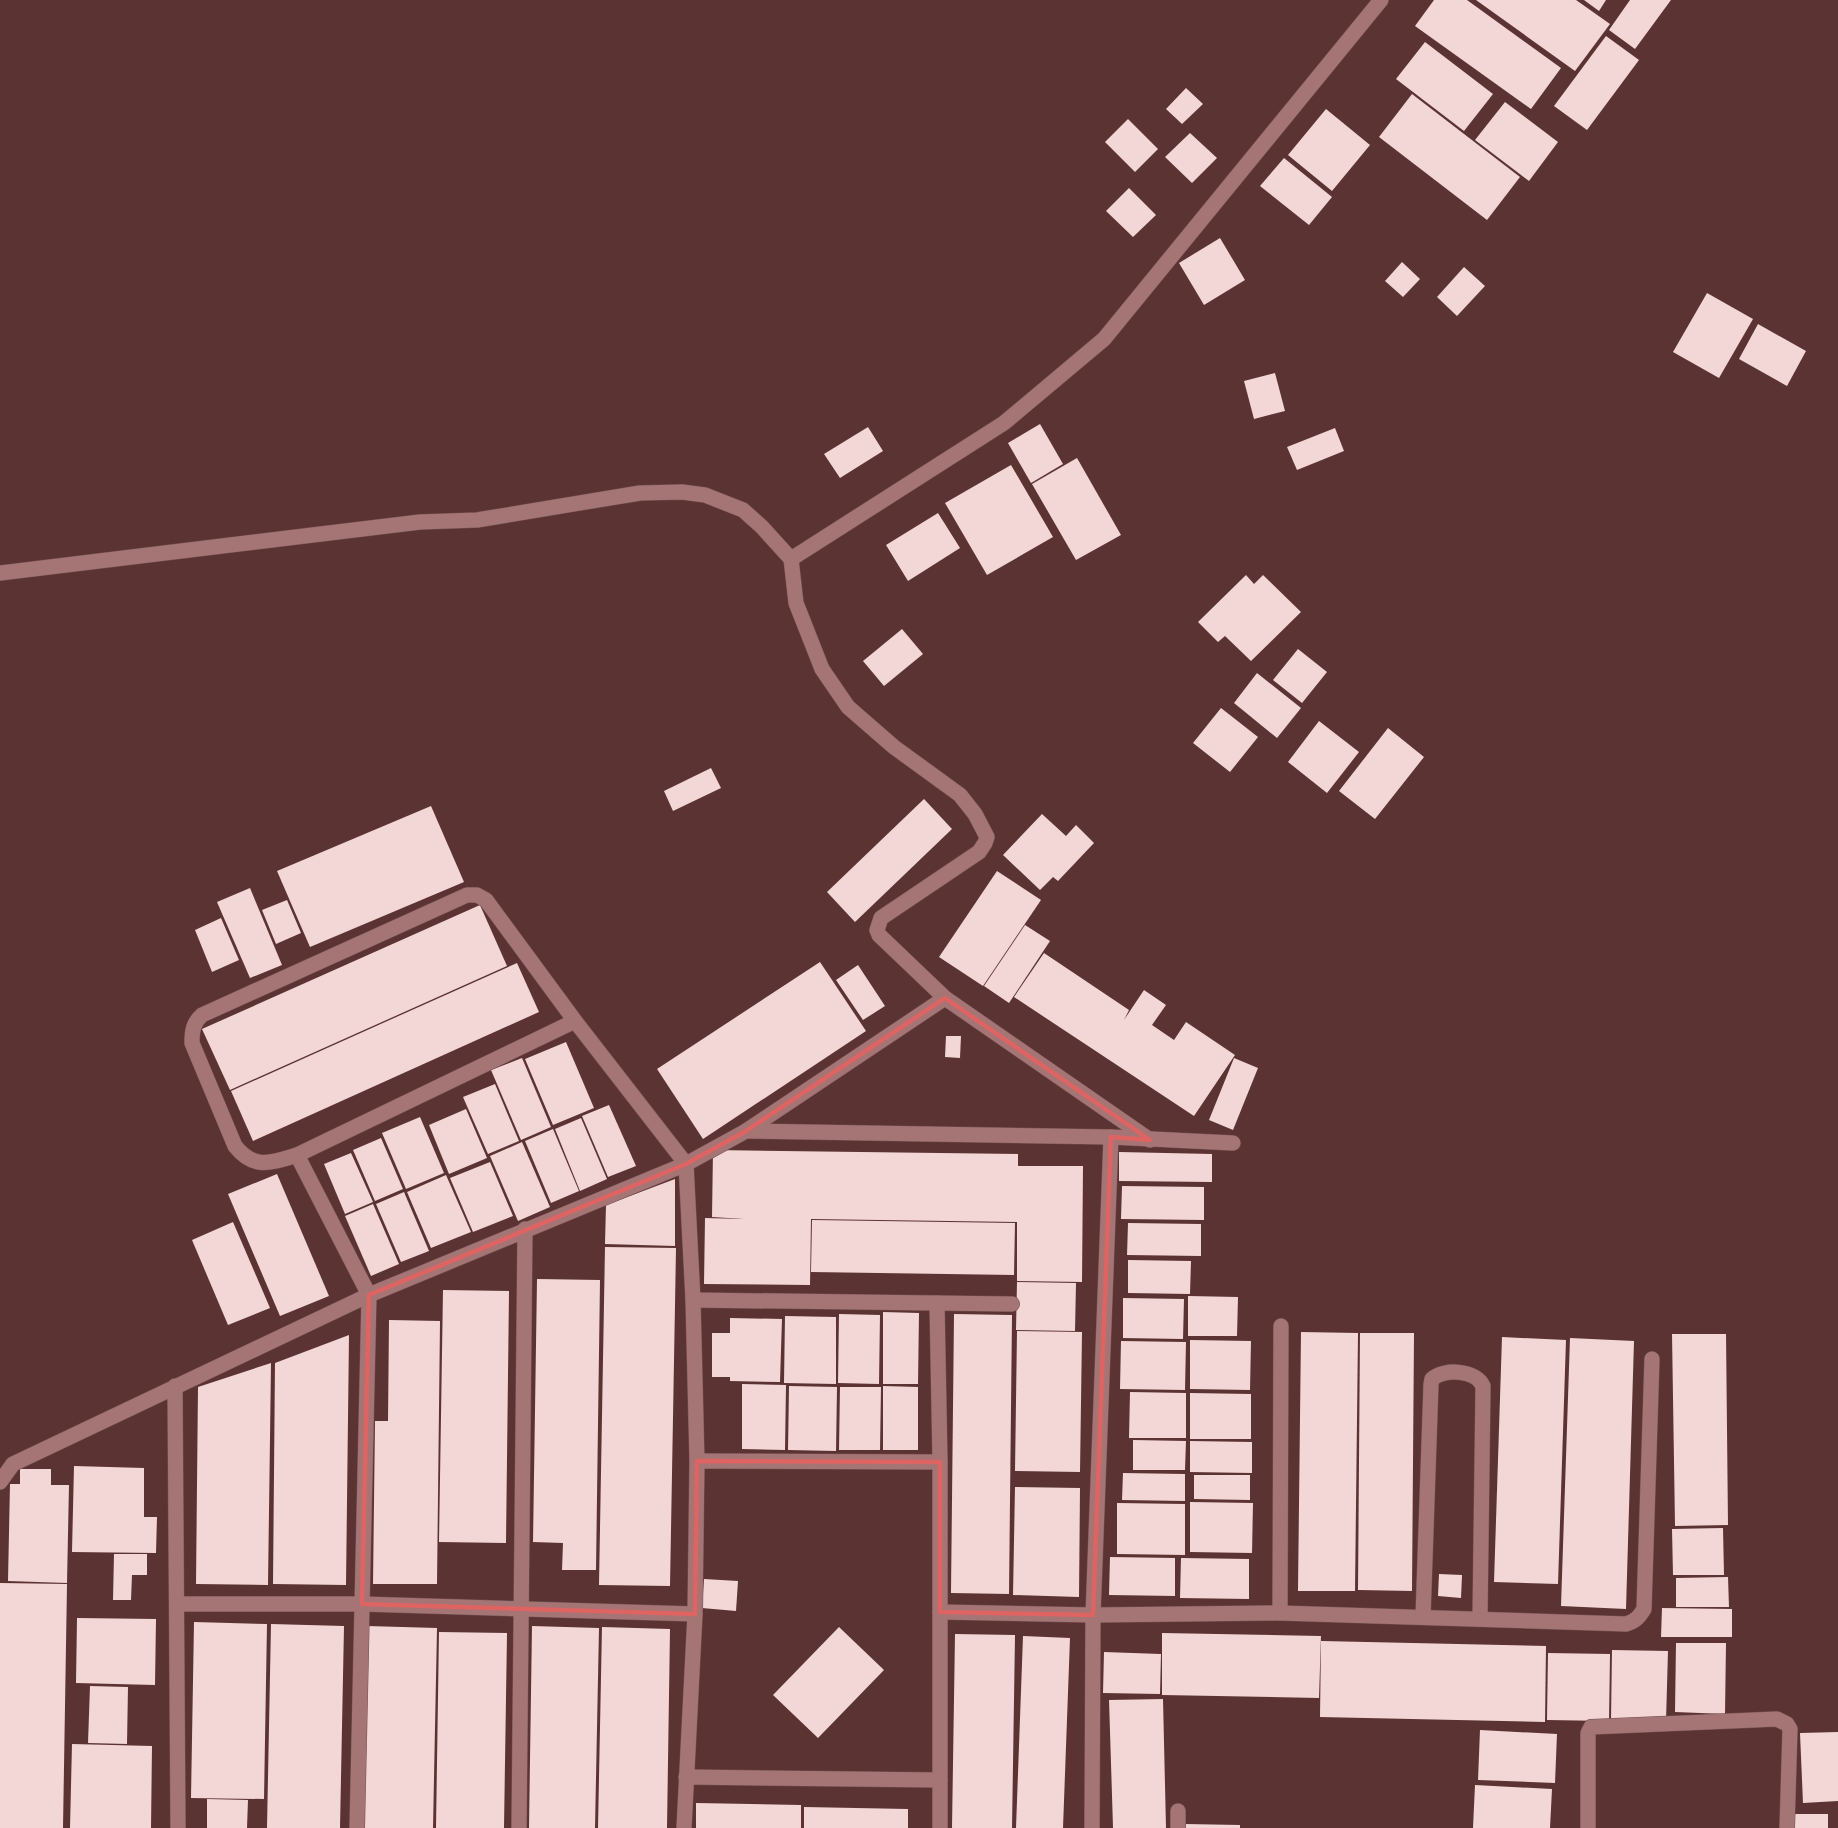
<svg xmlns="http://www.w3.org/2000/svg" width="1838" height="1828" font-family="'Asap Condensed',sans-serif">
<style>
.building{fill:#f2d7d6}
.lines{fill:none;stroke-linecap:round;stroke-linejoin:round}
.minor-casing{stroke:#745052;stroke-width:16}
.minor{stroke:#a47574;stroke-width:15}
.marked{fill:none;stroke:#de6464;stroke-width:4.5;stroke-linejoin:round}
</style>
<rect width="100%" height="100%" fill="#5c3333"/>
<!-- building -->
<g class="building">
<path d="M1434,0h33l94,68 -30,41 -116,-83z"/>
<path d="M1476,0h100l34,24 -35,47z"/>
<path d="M1584,0h22l-7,11z"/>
<path d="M1630,0h41l-36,49 -26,-19z"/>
<path d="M1606,36l33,24 -52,70 -33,-24z"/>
<path d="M1425,42l68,52 -29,37 -68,-52z"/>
<path d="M1186,88l17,16 -21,20 -16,-15z"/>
<path d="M1412,94l108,83 -33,43 -108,-83z"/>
<path d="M1505,102l53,40 -29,39 -54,-41z"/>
<path d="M1326,109l44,36 -38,46 -44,-36z"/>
<path d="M1128,119l30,30 -23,23 -30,-30z"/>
<path d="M1190,133l27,25 -25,25 -27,-26z"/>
<path d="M1284,158l48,39 -23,28 -49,-39z"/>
<path d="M1129,188l27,27 -23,22 -27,-26z"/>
<path d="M1220,238l25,42 -41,25 -25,-42z"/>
<path d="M1402,262l18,17 -17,18 -18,-16z"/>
<path d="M1464,267l21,19 -28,30 -20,-19z"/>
<path d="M1707,293l46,26 -34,59 -46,-26z"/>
<path d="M1758,324l48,27 -19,35 -48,-27z"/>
<path d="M1275,373l10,38 -31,8 -10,-38z"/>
<path d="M1040,424l23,40 -32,19 -23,-40z"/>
<path d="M868,427l15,24 -43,27 -16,-24z"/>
<path d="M1335,428l9,23 -47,19 -10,-23z"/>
<path d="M1077,458l44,77 -45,25 -44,-76z"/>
<path d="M1011,465l42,72 -66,38 -42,-72z"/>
<path d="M938,513l22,35 -52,33 -22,-36z"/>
<path d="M1246,575l8,9 9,-9 38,37 -50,49 -26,-25 -7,6 -20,-20z"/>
<path d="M902,629l21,25 -39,32 -21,-25z"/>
<path d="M1298,649l29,23 -25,31 -29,-23z"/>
<path d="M1257,673l44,35 -24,30 -43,-35z"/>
<path d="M1221,708l37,29 -28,35 -37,-29z"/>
<path d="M1319,721l40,31 -32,41 -39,-31z"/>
<path d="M1388,728l36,29 -49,62 -36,-28z"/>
<path d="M711,768l10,20 -48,23 -9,-20z"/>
<path d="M924,799l28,30 -97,93 -28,-30z"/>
<path d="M431,806l33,76 -154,65 -33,-76z"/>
<path d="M1042,814l24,22 10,-11 18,18 -36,38 -5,-4 -13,13 -37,-35z"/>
<path d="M997,871l44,29 -58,86 -44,-29z"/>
<path d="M250,888l32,77 -32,13 -33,-76z"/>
<path d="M287,900l14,33 -25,11 -14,-34z"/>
<path d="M480,905l27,61 -277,124 -28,-61z"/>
<path d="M221,918l18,42 -27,12 -17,-42z"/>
<path d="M1025,925l25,16 -41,62 -25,-17z"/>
<path d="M1044,953l85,57 -5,10 20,-30 22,15 -14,20 22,15 12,-18 49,33 -41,61 -180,-119z"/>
<path d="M820,962l46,69 -163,108 -46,-70z"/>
<path d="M517,963l22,49 -286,129 -22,-50z"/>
<path d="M858,965l27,41 -22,14 -27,-40z"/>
<path d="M946,1036h15l-1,22 -15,-1z"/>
<path d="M566,1042l28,66 -41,17 -28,-66z"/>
<path d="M522,1058l29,69 -30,13 -30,-70z"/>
<path d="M1234,1058l24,10 -25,62 -24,-10z"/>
<path d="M495,1084l24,57 -31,13 -25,-57z"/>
<path d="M609,1105l27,61 -28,11 -26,-61z"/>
<path d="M466,1109l21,49 -38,16 -20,-49z"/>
<path d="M420,1117l24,56 -38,16 -24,-56z"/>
<path d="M581,1118l26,61 -27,12 -25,-62z"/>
<path d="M553,1129l26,62 -28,12 -26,-62z"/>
<path d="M381,1138l22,51 -28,12 -22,-51z"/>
<path d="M522,1142l28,65 -32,14 -28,-65z"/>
<path d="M713,1150l305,4v12h65l-1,116 -65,-1v-59l-206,-3 -1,66 -106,-1 1,-66 39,1 -32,-2z"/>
<path d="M1119,1152l93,2v28l-93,-1z"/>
<path d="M351,1153l22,49 -28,12 -21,-50z"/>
<path d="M490,1162l23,54 -40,16 -23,-54z"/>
<path d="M277,1174l52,122 -49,20 -52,-122z"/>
<path d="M446,1175l25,57 -40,16 -24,-56z"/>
<path d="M675,1179v67l-70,-2 1,-39z"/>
<path d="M1122,1186l82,1v33l-83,-1z"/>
<path d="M404,1192l25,59 -28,11 -25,-58z"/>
<path d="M373,1204l26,60 -28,12 -26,-60z"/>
<path d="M812,1220l203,3 -1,52 -203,-3z"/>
<path d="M233,1222l37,86 -42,17 -36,-85z"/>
<path d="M1128,1223l73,1v32l-74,-1z"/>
<path d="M605,1247l71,1 -6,338 -71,-1z"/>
<path d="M1128,1260l63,1 -1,33 -62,-1z"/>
<path d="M537,1279l63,1 -4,290h-34l1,-27 -30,-1z"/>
<path d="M1017,1282l59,1 -1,48 -59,-1z"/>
<path d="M443,1290l66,1 -3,252 -67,-1z"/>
<path d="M1188,1296l50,1 -1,39h-49z"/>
<path d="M1123,1298l61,1 -1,40 -60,-1z"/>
<path d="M883,1312l36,1 -1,71h-35z"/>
<path d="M839,1314l41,1 -1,69 -41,-1z"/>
<path d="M954,1314l58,1 -3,279 -58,-1z"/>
<path d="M785,1316l51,1v67l-52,-1z"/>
<path d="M730,1318l52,1 -2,63 -50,-1v-4h-18v-44h18z"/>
<path d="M389,1320l51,1 -3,263h-64l2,-163h13z"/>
<path d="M1017,1331l65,1 -2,140 -65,-1z"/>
<path d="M1301,1332l57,1 -3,258h-57z"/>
<path d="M1360,1333h54l-2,258 -54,-1z"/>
<path d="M1672,1334h54l2,191 -53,1z"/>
<path d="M349,1335l-3,250 -73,-1 2,-221z"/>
<path d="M1502,1337l64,3 -8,244 -64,-2z"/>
<path d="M1570,1338l64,3 -8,268 -65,-3z"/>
<path d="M1190,1340l61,1 -1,49 -60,-1z"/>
<path d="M1121,1341l65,1 -1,48 -65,-1z"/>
<path d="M271,1363l-3,222 -72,-1 2,-197z"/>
<path d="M742,1384l44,1 -1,65 -43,-1z"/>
<path d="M789,1386l48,1 -1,64 -48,-1z"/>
<path d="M883,1386l35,1v63h-35z"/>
<path d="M840,1387h41l-1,63h-41z"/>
<path d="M1130,1392l56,1v45h-57z"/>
<path d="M1190,1393l61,1v45h-61z"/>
<path d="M1133,1440l53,1 -1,29h-52z"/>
<path d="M1190,1441l62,1v31l-62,-1z"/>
<path d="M74,1466l70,2v49h13l-1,36 -84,-1z"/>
<path d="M20,1469h31v16h18l-2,98 -59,-2 2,-97h10z"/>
<path d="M1123,1473l62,1v27l-63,-1z"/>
<path d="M1194,1475h56v25l-56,-1z"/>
<path d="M1015,1487l65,1 -1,109 -66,-2z"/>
<path d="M1190,1502l63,1 -1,50 -62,-1z"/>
<path d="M1117,1503l68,1v51l-68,-1z"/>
<path d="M1723,1528l1,47h-51l-1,-46z"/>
<path d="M114,1554h33v21h-15l-1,25h-18z"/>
<path d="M1110,1557l65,1v38l-66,-1z"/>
<path d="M1181,1558l68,1v40l-69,-1z"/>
<path d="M1439,1574l23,1 -1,23 -23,-2z"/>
<path d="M1728,1577l1,30h-53v-29z"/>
<path d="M704,1579l34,2 -2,30 -34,-3z"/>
<path d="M0,1583l67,1 -4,244h-63z"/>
<path d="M1662,1608l70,1v28h-71z"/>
<path d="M77,1618l79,1 -1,66 -79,-2z"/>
<path d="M194,1622l73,2 -3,175 -73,-1z"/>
<path d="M271,1624l73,2 -4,202h-73z"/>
<path d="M367,1626l70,2 -4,200h-69z"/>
<path d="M532,1626l67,2 -4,200h-66z"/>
<path d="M602,1627l68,2 -3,199h-69z"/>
<path d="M839,1627l45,43 -66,68 -45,-43z"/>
<path d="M439,1632l68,1 -3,195h-68z"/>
<path d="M1162,1633l159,3 -2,62 -157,-3z"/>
<path d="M955,1634l60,1 -3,193h-60z"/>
<path d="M1023,1636l47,2 -7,190h-47z"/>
<path d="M1321,1641l225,5 -1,76 -225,-5z"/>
<path d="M1676,1643h50l-1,71 -50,-2z"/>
<path d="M1612,1650l56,1 -2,70 -55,-1z"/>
<path d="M1104,1652l57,2 -1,40 -57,-1z"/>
<path d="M1548,1653l62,1 -1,67 -62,-1z"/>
<path d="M90,1686l38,1 -1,57 -39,-1z"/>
<path d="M1163,1699l3,129h-53l-4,-128z"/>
<path d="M1480,1730l77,4 -2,49 -77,-3z"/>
<path d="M1838,1732v69l-35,2 -3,-70z"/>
<path d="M72,1744l80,2 -1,82h-81z"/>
<path d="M1475,1785l77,4 -2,39h-77z"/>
<path d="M207,1799l41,1 -1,28h-40z"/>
<path d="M696,1803l105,2v23h-105z"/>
<path d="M804,1807l104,2v19h-104z"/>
<rect x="1791" y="1814" width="37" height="14"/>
<path d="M1185,1824l55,1v3h-55z"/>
</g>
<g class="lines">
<!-- minor casing -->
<g class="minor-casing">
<g id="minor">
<path d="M791,559l5,44 26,66 26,38 46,40 66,48 15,19 12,23 -2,6 -6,9 -98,66 -4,12 2,5 66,63 205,142"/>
<path d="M0,573l420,-51 57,-2 163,-27 42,-1 23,3 38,15 19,17 29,32 213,-136 100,-84 277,-339"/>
<path d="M575,1021l-278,134c-26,8 -43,15 -62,-9l-43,-103c0,-12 1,-20 10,-28l265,-120h10l9,5 89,121 111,143 7,136 4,161 -2,153 -11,214"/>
<path d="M746,1131l365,6 122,6"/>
<path d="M297,1155l72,140 -12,533"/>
<path d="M693,1300l319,4"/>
<path d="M937,1303l3,159v366"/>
<path d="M175,1386l3,442"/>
<path d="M697,1461l243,1"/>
<path d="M0,1482l13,-18 356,-169 317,-131 60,-33 199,-133"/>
<path d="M177,1604h185l333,10"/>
<path d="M940,1612l153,3 187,-2 346,11c10,-3 13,-7 18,-15l8,-250"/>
<path d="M1280,1613l1,-287"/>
<path d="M1423,1617l8,-233 1,-5c12,-11 44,-9 51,7l-3,232"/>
<path d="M686,1777l254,3"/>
<path d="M1178,1811v17"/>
<path d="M519,1828l6,-599"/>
<path d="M1092,1828l1,-213 18,-478"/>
<path d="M1588,1828v-95l3,-6 186,-8 10,5 3,5 -3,99"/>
</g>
</g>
<!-- minor -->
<use href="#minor" class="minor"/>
</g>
<!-- marked area -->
<path class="marked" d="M945,998l205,142 -39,-3 -18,478 -153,-3v-150l-243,-1 -2,153 -333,-10 7,-309 317,-131 60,-33z"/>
</svg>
